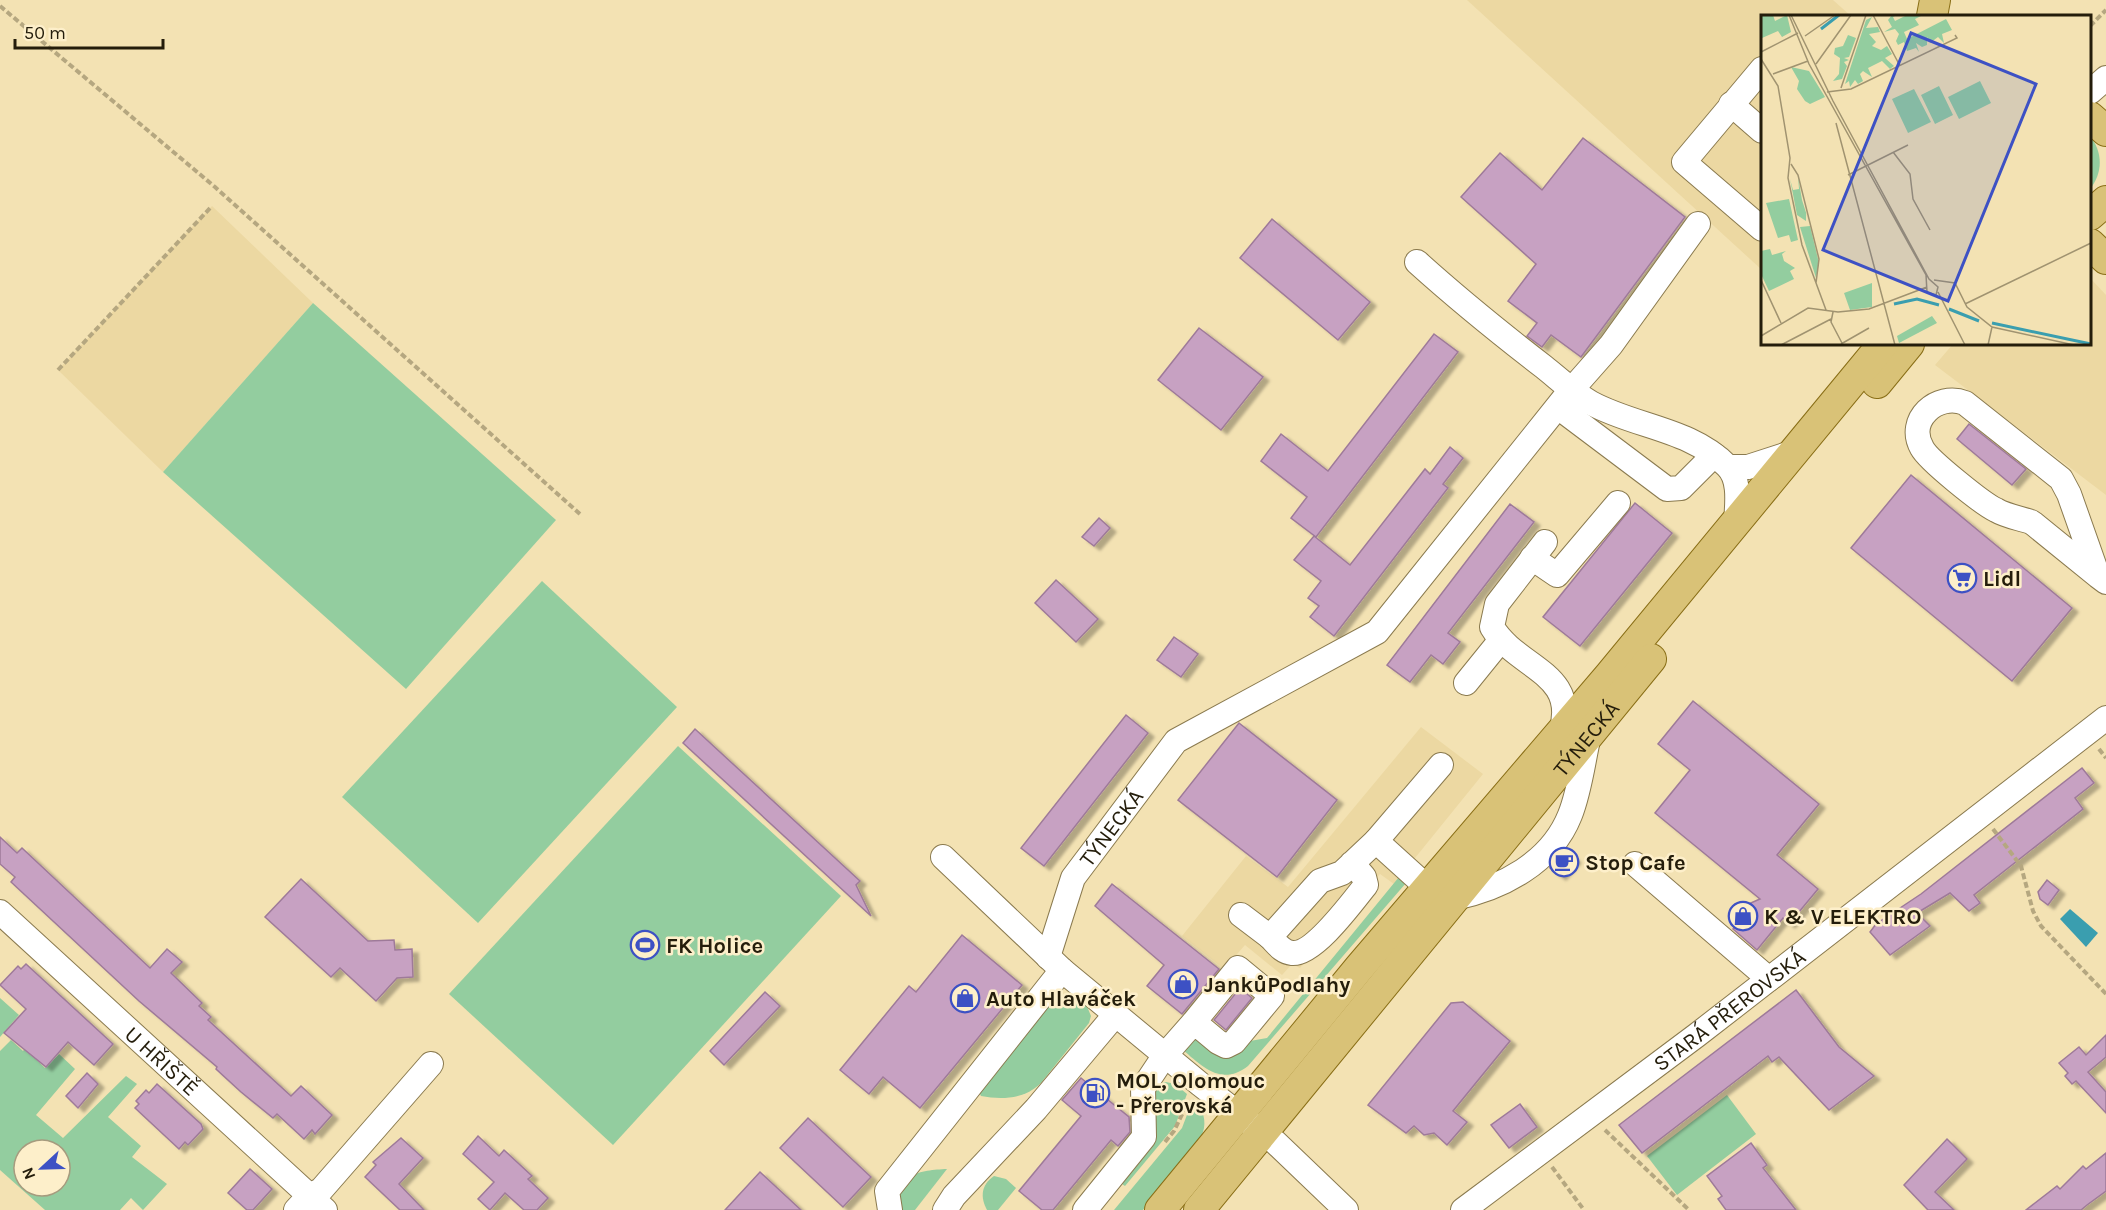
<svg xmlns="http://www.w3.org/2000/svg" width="2106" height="1210" font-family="Karla,sans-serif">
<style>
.built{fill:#ecd8a2}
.green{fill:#93cd9f;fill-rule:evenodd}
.water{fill:#3a9eaf}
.building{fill:#c7a1c2;stroke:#9e7a99;stroke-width:1.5;filter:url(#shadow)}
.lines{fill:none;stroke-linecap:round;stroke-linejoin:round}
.minor-casing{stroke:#8a7a4f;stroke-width:26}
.major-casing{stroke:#896e16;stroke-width:32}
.path{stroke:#b5a780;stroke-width:4;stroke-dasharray:6 3;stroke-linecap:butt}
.minor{stroke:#fff;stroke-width:24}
.major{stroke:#d9c277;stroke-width:30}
.labels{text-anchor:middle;stroke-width:5;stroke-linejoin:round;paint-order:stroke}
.poi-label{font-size:22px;font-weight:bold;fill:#241d0b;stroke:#fdefca;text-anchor:start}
.street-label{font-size:22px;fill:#241d0b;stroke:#fdefca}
.inset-river{fill:none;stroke:#3a9eaf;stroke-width:3}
.inset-road{fill:none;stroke:#a09370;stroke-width:1.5}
.view{fill:#3d51c4;fill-opacity:0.15;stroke:#3d51c4;stroke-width:3}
.inset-edge{fill:none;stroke:#241d0b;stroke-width:3}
</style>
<defs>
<filter id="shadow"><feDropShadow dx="6" dy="4" stdDeviation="1.5" flood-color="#0004"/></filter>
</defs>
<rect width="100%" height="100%" fill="#f3e2b3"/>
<!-- built -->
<g class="built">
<path d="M1467,0h366l18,16h-89v254z"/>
<path d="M212,206l101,97 -150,169 -105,-102z"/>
<path d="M2090,278l16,17v200l-171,-130 18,-21h137z"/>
<path d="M1421,727l62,47 -89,110 -14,-10 -80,94 -8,-4 -10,11 -37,-30 -21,24 -42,-33 64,-80 42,31z"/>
</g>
<!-- green -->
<g class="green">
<path d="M2090,136c13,16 13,37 0,53z"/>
<path d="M313,303l243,217 -150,169 -243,-217z"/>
<path d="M542,581l135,126 -199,216 -136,-126z"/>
<path d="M678,746l163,150 -228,249 -164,-151z"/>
<path d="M1399,877l7,6 -158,183c-26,20 -44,2 -65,-16l12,-15 55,6 17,-3z"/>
<path d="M0,998l19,17 -19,22z"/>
<path d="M1070,998l16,6 5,12 -2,7 -48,60c-16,16 -39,17 -60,13l-2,-4 71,-88z"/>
<path d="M38,1034l-7,20 14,14 14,-14 16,15 -39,46 27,23 63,-62 11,8 -29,33 33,29 -9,11 35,27 -24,26 -12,-12 -11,12h-75l-45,-40v-119l11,-11 12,11zM24,1150h36v36h-36z"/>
<path d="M1166,1082l9,2 12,10 -12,32 -50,60 -3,-2 32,-39 -5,-48 9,-13z"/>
<path d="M1727,1095l29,39 -79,61 -30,-39z"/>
<path d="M1193,1099c8,7 13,18 11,29 -3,20 -47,64 -61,82h-29l68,-82z"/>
<path d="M947,1169l-32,41h-13c-12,-36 19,-40 45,-41z"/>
<path d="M994,1176l12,3 10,9 -18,22h-11c-7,-13 -6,-25 7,-34z"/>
</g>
<!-- water -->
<path class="water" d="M2070,909l28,24 -12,14 -26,-28z"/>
<!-- building -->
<g class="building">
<path d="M1583,138l102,79 -104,140 -30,-22 -9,12 -15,-11 10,-13 -29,-22 28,-37 -75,-67 39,-44 42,37z"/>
<path d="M1272,219l98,83 -32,38 -98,-82z"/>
<path d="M1199,328l64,49 -42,53 -63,-50z"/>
<path d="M1434,334l24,18 -142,185 -25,-19 16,-21 -46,-36 20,-27 47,37z"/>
<path d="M1969,424l57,45 -14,16 -55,-46z"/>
<path d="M1450,447l13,11 -20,26 5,4 -114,148 -24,-19 9,-11 -11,-8 13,-17 -27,-21 20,-24 36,29 75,-96 5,5z"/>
<path d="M1911,475l161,133 -60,73 -161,-133z"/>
<path d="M1635,503l37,30 -92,113 -37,-29z"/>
<path d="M1510,504l24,18 -86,111 12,9 -17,22 -12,-9 -21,27 -23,-17z"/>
<path d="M1099,518l11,10 -16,18 -12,-9z"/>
<path d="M1056,580l42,39 -22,23 -41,-39z"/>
<path d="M1174,637l24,17 -17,23 -24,-17z"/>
<path d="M1693,701l126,103 -42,51 41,34 -29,35 -6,-6 -26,32 -24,-21 4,-5 -6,-6 8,-10 21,-9 -105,-86 35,-43 -32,-26z"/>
<path d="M1126,715l22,18 -104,133 -23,-18z"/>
<path d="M1239,723l98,77 -60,77 -99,-77z"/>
<path d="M695,729l165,152 -4,4 15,31 -188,-173z"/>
<path d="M2082,768l12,15 -19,15 8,11 -109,86 6,8 -11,8 -19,-18 -33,20 13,13 -40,29 -20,-23 6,-8 45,-30z"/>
<path d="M0,837l17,16 5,-5 128,120 17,-19 15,13 -11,11 31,30 -3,3 12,11 -3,3 83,76 10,-10 31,29 -17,19 -3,-4 -8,9 -27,-25 -4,4 -32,-26 -25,-23 1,-2 -78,-66 -128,-119 4,-5 -15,-13z"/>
<path d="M1565,851l10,8 -15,17 -10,-8z"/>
<path d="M301,879l67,62 26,-1 1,10 17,-1 1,28 -16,1 -21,23 -36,-33 -9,9 -66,-60z"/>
<path d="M2047,880l12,10 -11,15 -8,-6 -2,-7z"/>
<path d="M1112,884l107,85 -37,45 -35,-28 17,-21 -69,-59z"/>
<path d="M962,935l60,50 -102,123 -37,-31 -14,17 -29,-24 69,-84 7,6z"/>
<path d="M26,964l87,80 -19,21 -26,-23 -22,25 -42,-34 22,-24 -26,-24 18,-19 3,3z"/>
<path d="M1240,988l12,10 -26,32 -12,-10z"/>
<path d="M1796,990l43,57 35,29 -45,34 -50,-53 -7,5 -4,-6 -126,97 -23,-28z"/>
<path d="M765,992l15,14 -56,59 -14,-14z"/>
<path d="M1463,1002l47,39 -57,70 14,11 -20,23 -13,-12 -10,2 -10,-9 -8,7 -38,-28 83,-102z"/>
<path d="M2106,1035v22l-18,15 18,20v21l-30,-32 -4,3 -7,-8 3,-3 -9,-10 20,-16 7,8z"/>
<path d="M87,1073l11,11 -20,24 -12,-12z"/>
<path d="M1081,1078l48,39 1,15 -12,14 -7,-6 -58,70h-11l-23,-19 62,-75 -19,-16z"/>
<path d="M157,1084l44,40 2,5 -15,16 -3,-3 -6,7 -44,-41 4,-4 -3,-3 10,-11 3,3z"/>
<path d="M1520,1104l17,23 -28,21 -18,-23z"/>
<path d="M808,1118l63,59 -28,30 -63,-59z"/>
<path d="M478,1136l21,20 5,-6 28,26 -4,3 20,19 -11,12h-13l-19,-17 -15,17 -12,-11 16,-17 -31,-28z"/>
<path d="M401,1138l22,20 -24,26 25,26h-24l-35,-33 11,-12 -3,-3z"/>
<path d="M1947,1139l20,20 -32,33 19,18h-26l-24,-25z"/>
<path d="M1751,1143l16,22 -4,3 33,42h-70l-8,-11 4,-3 -15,-20z"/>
<path d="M2106,1153v38l-19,14 -6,5h-55l31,-24 3,3 23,-23 3,3z"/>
<path d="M250,1169l22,20 -19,21h-6l-19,-17z"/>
<path d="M760,1172l41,38h-76z"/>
</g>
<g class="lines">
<!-- minor casing -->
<g class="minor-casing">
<g id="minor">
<path d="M1762,69l-78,93 78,67"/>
<path d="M2090,92l16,-14"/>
<path d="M1731,104l31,27"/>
<path d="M1417,262c41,37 83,71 127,105 15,12 31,27 47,36 44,24 100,26 136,63 14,13 10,39 9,57"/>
<path d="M1558,407l109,82 14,-1 33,-33"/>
<path d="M1729,467h19l46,-15"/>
<path d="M1545,542l-48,62 -5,23c25,42 87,45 69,105"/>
<path d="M1532,558l25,17 61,-72"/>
<path d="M2098,576l-29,-82 -8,-15 -96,-76c-28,-11 -59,17 -43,45 6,12 61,56 74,62 10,6 23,8 35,12l3,2 64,52 8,6"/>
<path d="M1466,683l34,-42"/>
<path d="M1376,841l65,-76"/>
<path d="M943,857l119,113 138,114 75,58 71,68"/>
<path d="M1352,863l12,14 2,8c-13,16 -52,70 -74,68 -10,-1 -15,-9 -22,-16l50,-56 22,-8 34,-32 52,47"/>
<path d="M1635,864l134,115"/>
<path d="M1455,898c47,-10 96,-35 115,-83 10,-25 13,-54 19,-80"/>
<path id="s1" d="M0,912l325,298"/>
<path d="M1241,915l29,22"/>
<path id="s2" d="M1048,957l25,-79 103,-137 201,-109 189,-236 45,-51 87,-121"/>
<path d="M296,1210l13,-14 12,-6 110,-126"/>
<path d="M890,1210l-3,-19 175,-221"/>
<path d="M945,1210l9,-14 82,-87 79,-94"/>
<path d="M1085,1210l59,-73 -1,-49 22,-33 29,-33 24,20 8,4 8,-4 38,-46 -34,-28 -44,54"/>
<path id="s3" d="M1463,1210l234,-175 409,-317"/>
</g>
</g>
<!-- major casing -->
<g class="major-casing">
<g id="major">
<path d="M1932,16l3,-16"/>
<path d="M2090,117l16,14"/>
<path d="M2090,215l16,-14"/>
<path d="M2090,244l16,15"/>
<path d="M1877,383l32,-39"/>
<path d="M1160,1210l199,-242 250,-292 274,-332"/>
<path id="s4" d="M1199,1210l452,-551"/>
</g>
</g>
<!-- path -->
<g class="path">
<path d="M0,6l215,181 365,327"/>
<path d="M2090,26l16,-16"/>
<path d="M58,370l154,-164"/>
<path d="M2099,749l7,9"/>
<path d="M1993,829l28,37 12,45 8,15 65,68"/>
<path d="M1605,1130l84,80"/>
<path d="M1165,1142l9,-11 14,-29"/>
<path d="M1552,1167l32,43"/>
</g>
<!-- minor -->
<use href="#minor" class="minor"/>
<!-- major -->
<use href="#major" class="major"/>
</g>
<!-- icons -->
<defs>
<g id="supermarket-ring" transform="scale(1.5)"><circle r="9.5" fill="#fdefca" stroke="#3d51c4" stroke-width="1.5"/><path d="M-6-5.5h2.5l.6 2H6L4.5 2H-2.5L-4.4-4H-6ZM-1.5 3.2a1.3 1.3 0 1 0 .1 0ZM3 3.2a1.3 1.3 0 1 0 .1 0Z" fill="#3d51c4"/></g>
<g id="cafe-ring" transform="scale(1.5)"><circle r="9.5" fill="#fdefca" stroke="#3d51c4" stroke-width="1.5"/><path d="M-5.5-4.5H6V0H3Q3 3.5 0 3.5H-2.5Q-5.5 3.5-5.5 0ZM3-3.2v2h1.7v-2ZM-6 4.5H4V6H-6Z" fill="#3d51c4"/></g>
<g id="shop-ring" transform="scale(1.5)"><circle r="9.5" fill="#fdefca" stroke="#3d51c4" stroke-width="1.5"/><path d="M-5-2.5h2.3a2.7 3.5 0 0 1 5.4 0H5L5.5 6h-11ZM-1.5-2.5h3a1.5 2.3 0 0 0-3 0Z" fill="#3d51c4"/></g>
<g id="stadium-ring" transform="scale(1.5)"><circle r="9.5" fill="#fdefca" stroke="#3d51c4" stroke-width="1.5"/><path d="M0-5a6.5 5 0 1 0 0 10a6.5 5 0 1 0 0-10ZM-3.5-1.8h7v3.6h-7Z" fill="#3d51c4"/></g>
<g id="fuel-ring" transform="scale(1.5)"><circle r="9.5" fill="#fdefca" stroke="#3d51c4" stroke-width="1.5"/><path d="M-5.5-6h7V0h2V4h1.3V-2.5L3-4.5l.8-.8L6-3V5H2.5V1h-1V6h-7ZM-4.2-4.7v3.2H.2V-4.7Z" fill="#3d51c4"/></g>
</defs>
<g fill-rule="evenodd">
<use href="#supermarket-ring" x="1962" y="578"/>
<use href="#cafe-ring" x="1564" y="862"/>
<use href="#shop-ring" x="1743" y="916"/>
<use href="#stadium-ring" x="645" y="945"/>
<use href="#shop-ring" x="1183" y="984"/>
<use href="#shop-ring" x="965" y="998"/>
<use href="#fuel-ring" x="1095" y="1093"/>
</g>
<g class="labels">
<!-- poi labels -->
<g class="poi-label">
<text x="1983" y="586">Lidl</text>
<text x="1585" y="870">Stop Cafe</text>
<text x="1764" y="924">K &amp; V ELEKTRO</text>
<text x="666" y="953">FK Holice</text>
<text x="1204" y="992">JankůPodlahy</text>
<text x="986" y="1006">Auto Hlaváček</text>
<text x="1116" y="1088">MOL, Olomouc<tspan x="1116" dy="25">- Přerovská</tspan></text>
</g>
<!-- street labels -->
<g class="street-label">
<text dy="8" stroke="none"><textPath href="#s4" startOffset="610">TÝNECKÁ</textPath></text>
<text dy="8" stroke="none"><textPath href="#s2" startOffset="146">TÝNECKÁ</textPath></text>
<text dy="8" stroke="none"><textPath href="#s3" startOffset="333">STARÁ PŘEROVSKÁ</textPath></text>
<text dy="8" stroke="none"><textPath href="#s1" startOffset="220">U HŘIŠTĚ</textPath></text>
</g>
</g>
<!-- overview -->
<g transform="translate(1761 15)">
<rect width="330" height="330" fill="#f3e2b3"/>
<path d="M0,0h12l2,6 12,-6 4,17 -9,5 -4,-6 -16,7zM131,0h5l-4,2 2,4 12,-6h16l-8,4 4,6 -15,7 3,7 39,-20 6,11 -10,4 2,9 -6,-6 -8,6 -3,-6v8l-5,2 -6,-4 3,9 -3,-4 -9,3 -3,-9 -6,3 -2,-4 3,-7 -4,-5 -11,3 8,-5 -4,-7zM111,2l-6,11 12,-1 2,5 -11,2 7,8 -4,4 9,4 6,-4 5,8 -7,4 9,8 -4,3 -8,-8 -14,7 4,9 -9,-6 -3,3 3,7 -5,3 -3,-4 -5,7 -1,-6 -4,3 21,-64zM87,20l8,3 -7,19 -5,1 5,2 -5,2 3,4 -5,13 -9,2 6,-7 1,-16 -6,-4 1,-6 8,-2zM30,52l18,4 16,26 -15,7 -5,-3 -8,-12 2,-8zM219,66l11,22 -32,16 -11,-22zM178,71l14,29 -18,9 -14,-29zM153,74l17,33 -23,11 -16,-34zM37,161l4,24 8,25 -4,-12v8l-9,-6 -7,-36 3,11 6,-1zM28,184l9,41 -7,2 -2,-7 -11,3 -12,-35zM49,211l9,37 -3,15 -16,-51zM9,234l2,6 14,-4 -4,3 2,7 11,7 -5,3 4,8 -25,12 -8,-17v-23zM111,268v24l-22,3 -6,-17zM171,301l5,7 -38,20 -2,-7z" fill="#93cd9f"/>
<path class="inset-river" d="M60,14l18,-14M133,289l23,-5 22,6M188,294l30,12M231,308l99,21"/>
<path class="inset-road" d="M28,0l20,49 117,211 1,17 9,3 2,-8 -9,-8 -96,-178 -42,-86M112,0l27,51M44,21l30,-21M0,37l37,-19M0,44l17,27 12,72 -2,20 14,67 24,65M55,49l35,-49M12,59l35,-13M80,73l25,-73M66,77l24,-3 106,-51 -2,-3M75,108l59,222M132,137l17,22 3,25 17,31M30,149l7,11 21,84 -3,24M87,160l60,-30M0,265l20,43M173,265l21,3 12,24 25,20 82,18M177,277l27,53M204,289l126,-61M72,297l-2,10 12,23M0,321l47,-28 30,4 31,-3 58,-22M80,329l28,-16M20,330l50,-26M227,330l4,-18"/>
<path class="view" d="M150,18l125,51 -88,217 -125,-51z"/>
<rect width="330" height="330" class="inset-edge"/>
</g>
<!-- north arrow -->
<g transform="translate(42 1168) rotate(248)"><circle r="28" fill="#fdefca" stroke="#a69b7e" stroke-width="1.5"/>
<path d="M0-4.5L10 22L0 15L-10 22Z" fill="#3d51c4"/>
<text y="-9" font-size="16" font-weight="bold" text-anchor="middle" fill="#241d0b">N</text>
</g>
<!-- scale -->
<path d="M15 39v9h148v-9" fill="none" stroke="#241d0b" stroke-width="3"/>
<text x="24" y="39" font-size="18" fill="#241d0b" stroke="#fdefca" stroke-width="4.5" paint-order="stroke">50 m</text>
</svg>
